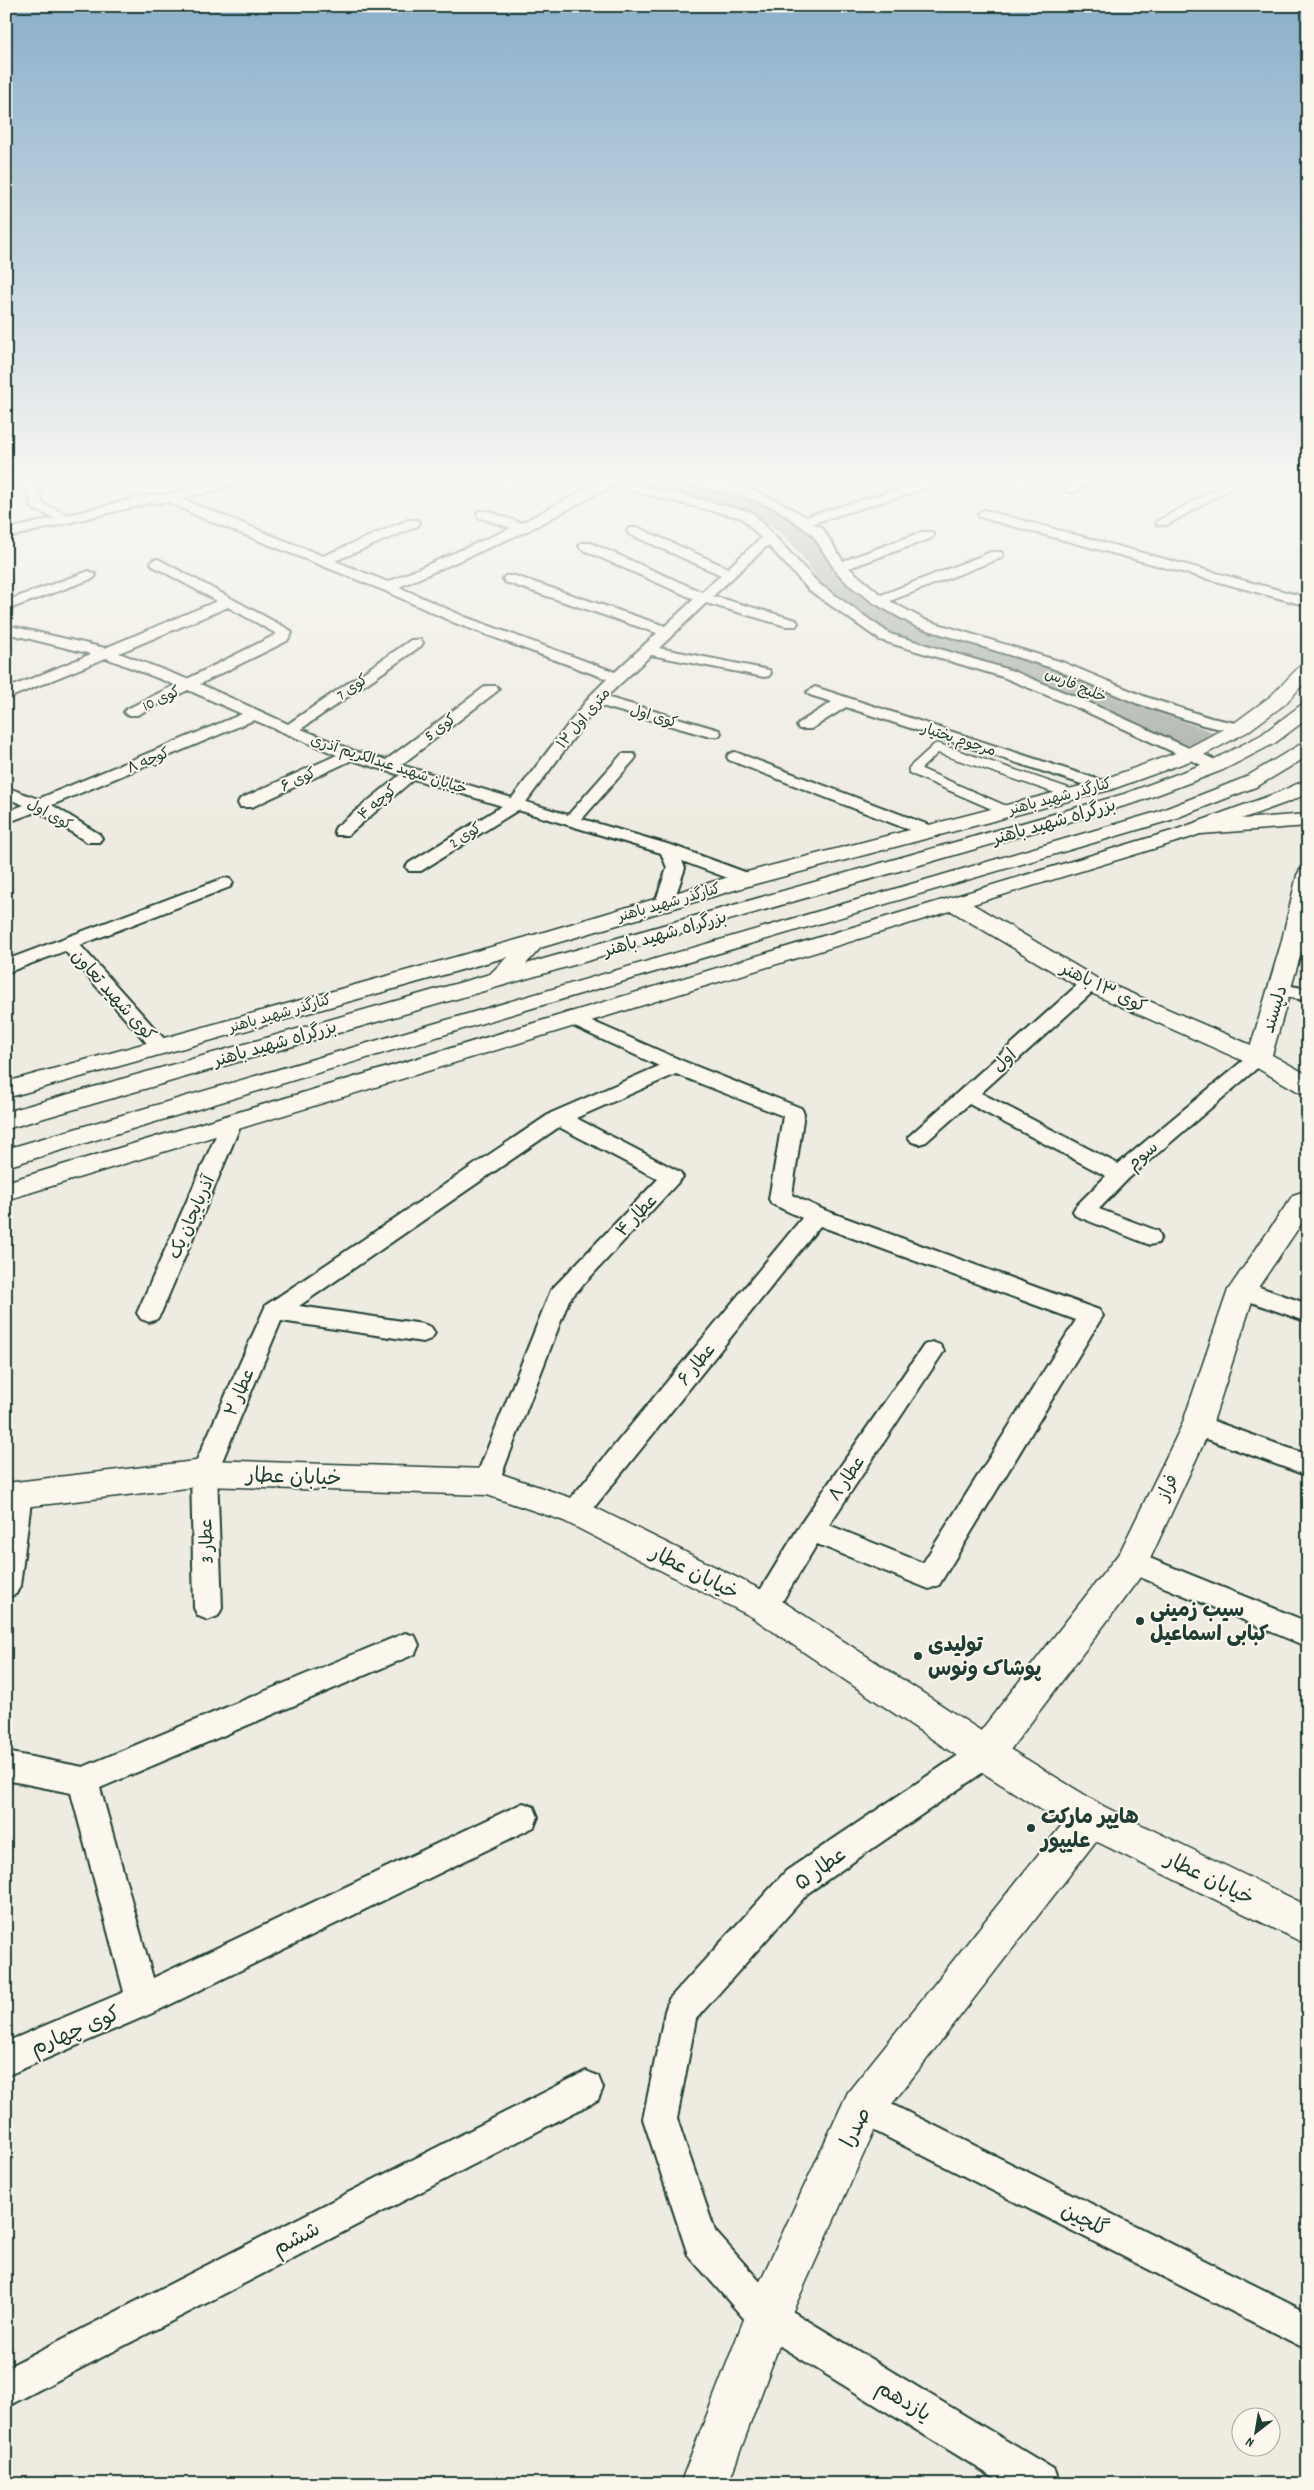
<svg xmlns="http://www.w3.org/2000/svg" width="1314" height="2490" font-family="Dekko,'Playpen Sans Arabic',sans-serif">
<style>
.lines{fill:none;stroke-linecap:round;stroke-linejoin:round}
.river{fill:#9fa89f;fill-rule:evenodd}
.service-casing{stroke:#1f3d34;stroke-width:12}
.minor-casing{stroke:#1f3d34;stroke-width:4}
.tertiary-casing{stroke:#1f3d34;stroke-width:3}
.secondary-casing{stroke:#1f3d34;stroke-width:3}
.trunk-casing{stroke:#1f3d34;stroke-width:3}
.service{stroke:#fbf7ec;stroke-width:9}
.minor{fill:#fbf7ec;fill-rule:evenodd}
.tertiary{fill:#fbf7ec;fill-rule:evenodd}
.secondary{fill:#fbf7ec;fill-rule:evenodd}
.trunk{fill:#fbf7ec;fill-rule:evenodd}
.poi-dot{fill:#1f3d34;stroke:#fbf7ec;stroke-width:2}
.labels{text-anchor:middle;stroke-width:4;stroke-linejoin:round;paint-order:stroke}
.far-street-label{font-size:15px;fill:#1f3d34;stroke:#fbf7ec}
.street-label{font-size:18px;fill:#1f3d34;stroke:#fbf7ec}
.near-street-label{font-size:21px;fill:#1f3d34;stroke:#fbf7ec}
.near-poi-label{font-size:21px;font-weight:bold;fill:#1f3d34;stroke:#fbf7ec;text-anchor:start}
</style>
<rect width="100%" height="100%" fill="#eeece1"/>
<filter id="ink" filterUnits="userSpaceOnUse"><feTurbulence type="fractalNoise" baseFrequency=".02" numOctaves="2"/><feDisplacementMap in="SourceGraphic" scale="10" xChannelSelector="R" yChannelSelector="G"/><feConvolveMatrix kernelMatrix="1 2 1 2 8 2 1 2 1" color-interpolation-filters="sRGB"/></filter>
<g filter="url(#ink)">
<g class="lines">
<!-- river -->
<path class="river" d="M621,481h43l93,18 29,13 19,14 22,25 16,26 74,48 130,38 121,53 48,17 5,7 -5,7 -11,3 -11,-3 -48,-17 -121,-55 -128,-38 -75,-49 -17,-28 -18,-22 -19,-14 -27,-13 -116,-25z"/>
<!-- service casing -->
<g class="service-casing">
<path id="service" d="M1007,811l-94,-41 24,-22 135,46"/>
</g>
<!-- minor casing -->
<g class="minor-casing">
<g id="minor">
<path d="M19,481h12l9,13 3,10 25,11 82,-20 20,-1 48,-13h18l-2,3 -52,15 141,57 85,-36h10l1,3 -1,3 -83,35 53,21 123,-54 -33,-11 -1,-3 1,-3h10l33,12 81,-42h19l131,31 67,72 71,50 123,37 77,32 132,60 2,3 -8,5 -6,-2 -130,-60 -77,-32 -123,-37 -71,-50 -41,-45 -55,51 83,24 2,3 -2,3h-10l-80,-23 -47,45 110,22 2,3 -2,3 -5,1 -113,-22 -45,42 113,33 2,3 -2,3h-12l-109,-31 -72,97 42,13 54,-61h12l2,3 -2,3 -52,59 92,27 79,29 3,4 -3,4h-12l-59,-22 3,7 -12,35 -3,4h-12l-3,-4 12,-35 -6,-15 -143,-43 -97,61h-12l-3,-4 3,-4 93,-57 -88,-27 -66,56h-12l-2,-4 2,-4 64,-52 -48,-15 -100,47h-12l-2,-4 2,-4 97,-44 -83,-35 -202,85 47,29 3,4 -3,4h-12l-49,-31 -32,12v-11l18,-7 -18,-7v-11l32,12 204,-85 -54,-24 -51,25h-10l-3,-3 3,-3 48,-24 -69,-27 -100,41v-10l85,-35 -85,-21v-8l99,23 112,-47 -64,-35 -2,-3 2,-3 5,-1 132,71 2,3 -5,8 -87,43 88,40 123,-84h10l2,3 -2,3 -120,83 56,23 29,8 100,-74h10l3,3 -3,3 -95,73 111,33 78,-102 17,-17 -152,-56 -72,-33 -181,-72 -33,-16 -19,1 -144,35v-8l48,-12 -21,-9 -5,-15zM612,486l130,32 19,20 -33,30 -89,-40h-10l-2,3 2,3 92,41 -19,17 -111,-49h-10l-2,3 2,3 113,50 -29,27 -150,-50h-10l-2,3 2,3 152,51 -42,39 -150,-55 -66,-30 128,-56zM228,607l49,27 -90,45 -68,-26z"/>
<path d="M678,481c42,-5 92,12 127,36l120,-36h10l-1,5 -121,37 9,5 21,33 79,-29h10l2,3 -2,3 -83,30 32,27 110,-43h10l2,3 -2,3 -111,43 35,19 137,42 84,35 65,21 35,7 2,3 -8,5 -37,-8 -67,-22 -84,-35 -137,-42 -41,-23 -26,-19 -13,-14 -23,-36 -35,-25 -37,-14 -56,-10z"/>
<path d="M1077,481h14l-16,11h-8l-2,-3z"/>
<path d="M1229,481h14l-76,44h-10l-1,-3z"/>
<path d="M984,510l324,88v8l-329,-89 -1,-3z"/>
<path d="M89,571l7,4 -2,3 -88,32v-9z"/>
<path d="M815,687l294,96 2,3 -2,3h-12l-251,-82 -35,22h-12l-2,-3 2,-3 33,-21 -22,-7 -3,-3z"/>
<path d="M735,752l202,76 3,4 -3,4h-12l-196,-76 -2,-3 2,-3z"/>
<path d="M224,878l6,1 3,4 -3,4 -150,58 87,97 3,4 -3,4 -7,2 -7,-2 -88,-99 -59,22v-13z"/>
<path d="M1090,978l7,2 3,4 -3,4 -116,105 137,71 134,-111 7,-1 7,1 3,5 -141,121 -29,30 59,22 3,6 -3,6 -8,2 -74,-29 -3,-5 3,-5 30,-30 -137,-72 -43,38 -7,2 -7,-2 -4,-5 175,-157z"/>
<path d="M1280,984l28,5v12l-35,-7 -3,-4 3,-4z"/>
<path d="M571,1012l112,49 118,47 3,5 -12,82 32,15 275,100 4,6 -4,6 -160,263 -10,4 -112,-45 -43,71 -10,4 -10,-4 -4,-8 52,-85 122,-177 8,-3 8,3 4,6 -115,174 94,38 153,-243 -256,-94 -236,294 -9,3 -9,-3 -4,-8 4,-8 236,-286 -30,-14 -3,-5 14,-83 -107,-42 -100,44 104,54 3,5 -114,123 -73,189 -9,4 -9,-4 -4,-7 77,-192 107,-111 -99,-52 -260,179 124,18 8,3 4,6 -4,6 -8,3 -142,-21 -64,152 5,135 -4,8 -10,4 -10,-4 -4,-8 -3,-135 75,-168 285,-192 108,-47 -95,-44 -3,-4 3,-4z"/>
<path d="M232,1115l7,2 3,5 -81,191 -4,6 -8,3 -8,-3 -4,-6 85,-191 3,-5z"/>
<path d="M1242,1281l66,23v18l-74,-26 -4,-6 4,-6z"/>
<path d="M1197,1415l111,40v21l-120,-44 -3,-7 3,-7z"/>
<path d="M19,1483l9,3 4,8 -12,92 -4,8 -10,4v-104l4,-8z"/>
<path d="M1132,1551l176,71v25l-185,-77 -4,-8 4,-8z"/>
<path d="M405,1633l10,3 4,9 -4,9 -315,134 53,190 370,-175 11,4 4,10 -4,10 -379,185 -149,64v-34l118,-50 -53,-199 -65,-13v-28l77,15z"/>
<path d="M985,1740l10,4 5,10 -5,10 -187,129 -112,126 -19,100 38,112 65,73 275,166 5,14h-56l-250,-154 -66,-75 -45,-136 22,-108 4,-12 117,-128 189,-127z"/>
<path d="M586,2071l12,5 5,12 -5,12 -592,307v-39z"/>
<path d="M863,2090l445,222v38l-457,-231 -5,-12 5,-12z"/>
</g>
</g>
<!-- tertiary casing -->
<g class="tertiary-casing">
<g id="tertiary">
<path d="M1308,814v12l-107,8 -7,-2 -3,-4 3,-4 7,-2z"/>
<path d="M1308,869v59l-36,127 36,20v19l-9,-2 -49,-28 -168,-75 -134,-80 -3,-5 3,-5 8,-2 8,2 134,80 153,66 30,-101 16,-69 3,-5z"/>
<path d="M1308,1190v24l-53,78 -43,133 -68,147 -146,194 -13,5 -13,-5 -5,-12 5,-12 148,-190 62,-127 46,-135 65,-95z"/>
<path d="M1090,1801l13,5 5,13 -5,13 -225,290 -91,202 -59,160h-48l71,-183 97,-209 229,-286z"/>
</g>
</g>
<!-- secondary casing -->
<g class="secondary-casing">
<g id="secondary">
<path d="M1308,663v16l-23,25 -38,28 -49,26 -88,32 -355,94 -212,63 -537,151v-16l521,-145 212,-63 357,-92 88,-32 49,-26 38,-28 31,-32z"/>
<path d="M1308,779v14l-17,8 -102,37 -1183,362v-18l1169,-352 102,-37z"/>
<path d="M204,1460l283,9 99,34 190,94 222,145 105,64 205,100v39l-231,-113 -105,-66 -220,-149 -188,-96 -77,-26 -283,-9 -198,23v-26z"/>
</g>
</g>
<!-- trunk casing -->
<g class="trunk-casing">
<g id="trunk">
<path d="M1308,703v15l-33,25 -52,27 -85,32 -1132,327v-17l484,-138 37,-37 8,-2 8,2 3,5 -20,22 598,-170 85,-32 52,-27 40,-30z"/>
<path d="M1308,742v14l-50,30 -87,34 -635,187 -530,160v-18l1151,-337 87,-34 57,-34z"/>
</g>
</g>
<!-- service -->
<use href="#service" class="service"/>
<!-- minor -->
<use href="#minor" class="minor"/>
<!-- tertiary -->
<use href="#tertiary" class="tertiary"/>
<!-- secondary -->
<use href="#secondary" class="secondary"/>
<!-- trunk -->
<use href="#trunk" class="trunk"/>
</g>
</g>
<!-- sky -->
<linearGradient id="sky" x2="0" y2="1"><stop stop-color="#8bafcb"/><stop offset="0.58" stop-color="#f7f6f2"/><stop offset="1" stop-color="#f7f6f2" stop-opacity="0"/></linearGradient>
<rect width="1314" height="829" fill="url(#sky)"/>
<!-- markers -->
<g class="poi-dot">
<circle cx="1140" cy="1621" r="5"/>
<circle cx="918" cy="1656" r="5"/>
<circle cx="1031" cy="1828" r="5"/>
</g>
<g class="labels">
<!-- far-street labels -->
<g class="far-street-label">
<text transform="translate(1076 685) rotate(23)" y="5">خلیج فارس</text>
<text transform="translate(352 687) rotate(-35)" y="5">کوی 7</text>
<text transform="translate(161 698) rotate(-25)" y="5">کوی 10</text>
<text transform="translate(654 716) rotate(16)" y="5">کوی اول</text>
<text transform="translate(583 718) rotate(-50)" y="5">۱۲ متری اول</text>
<text transform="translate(440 727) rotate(-37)" y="5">کوی 5</text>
<text transform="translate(959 739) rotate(18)" y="5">مرحوم بختیار</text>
<text transform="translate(148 760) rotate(-23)" y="5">کوچه ۸</text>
<text transform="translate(389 764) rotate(18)" y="5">خیابان شهید عبدالکریم آذری</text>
<text transform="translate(298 779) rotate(-25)" y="5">کوی ۶</text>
<text transform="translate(1060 796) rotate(-15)" y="5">کنارگذر شهید باهنر</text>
<text transform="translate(377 802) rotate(-40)" y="5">کوچه ۴</text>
<text transform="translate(50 814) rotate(29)" y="5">کوی اول</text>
<text transform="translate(465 835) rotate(-32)" y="5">کوی 2</text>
<text transform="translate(669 902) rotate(-16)" y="5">کنارگذر شهید باهنر</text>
<text transform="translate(280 1013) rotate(-16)" y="5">کنارگذر شهید باهنر</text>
</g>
<!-- street labels -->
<g class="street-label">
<text transform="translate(1054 821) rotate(-16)" y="6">بزرگراه شهید باهنر</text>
<text transform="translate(665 933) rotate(-16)" y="6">بزرگراه شهید باهنر</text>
<text transform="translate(1104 987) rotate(26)" y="6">کوی ۱۳ باهنر</text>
<text transform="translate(114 995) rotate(48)" y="6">کوی شهید تعاون</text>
<text transform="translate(1274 1009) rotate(-73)" y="6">دلپسند</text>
<text transform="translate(275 1043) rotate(-16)" y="6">بزرگراه شهید باهنر</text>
<text transform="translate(1004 1060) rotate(-42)" y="6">اول</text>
<text transform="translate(1142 1155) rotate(-40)" y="6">سوم</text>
<text transform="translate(636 1215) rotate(-46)" y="6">عطار ۴</text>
<text transform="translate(191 1217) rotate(-66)" y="6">آذربایجان یک</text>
<text transform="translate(696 1364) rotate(-51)" y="6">عطار ۶</text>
<text transform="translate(239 1392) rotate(-67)" y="6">عطار ۲</text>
<text transform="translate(846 1478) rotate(-56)" y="6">عطار ۸</text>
<text transform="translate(1167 1487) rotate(-65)" y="6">فراز</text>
<text transform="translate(206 1541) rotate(-92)" y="6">عطار 3</text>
</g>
<!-- near-street labels -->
<g class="near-street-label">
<text transform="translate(294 1476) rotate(2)" y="7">خیابان عطار</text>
<text transform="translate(695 1572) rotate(27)" y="7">خیابان عطار</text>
<text transform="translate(820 1868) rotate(-36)" y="7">عطار ۵</text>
<text transform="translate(1210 1878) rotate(26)" y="7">خیابان عطار</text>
<text transform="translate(75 2030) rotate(-23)" y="7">کوی چهارم</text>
<text transform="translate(855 2127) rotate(-63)" y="7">صدرا</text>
<text transform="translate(1085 2219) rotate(27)" y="7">گلچین</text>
<text transform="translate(296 2238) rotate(-27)" y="7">ششم</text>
<text transform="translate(904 2400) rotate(31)" y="7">یازدهم</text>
</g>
<!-- near-poi labels -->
<g class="near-poi-label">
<text x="1150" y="1616">سیب زمینی<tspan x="1150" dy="24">کبابی اسماعیل</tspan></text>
<text x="928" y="1651">تولیدی<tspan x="928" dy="24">پوشاک ونوس</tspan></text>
<text x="1041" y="1823">هایپر مارکت<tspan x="1041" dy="24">علیپور</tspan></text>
</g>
</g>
<!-- margin -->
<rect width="1314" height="2490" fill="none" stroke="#fbf7ec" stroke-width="25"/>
<rect x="12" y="12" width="1289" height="2465" fill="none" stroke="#1f3d34" stroke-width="2" filter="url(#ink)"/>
<!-- north arrow -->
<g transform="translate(1256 2432) rotate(211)"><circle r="24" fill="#fbf7ec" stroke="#a3ada2"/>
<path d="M0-4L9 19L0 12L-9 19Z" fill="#1f3d34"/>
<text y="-8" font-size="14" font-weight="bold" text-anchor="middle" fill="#1f3d34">N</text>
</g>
</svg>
